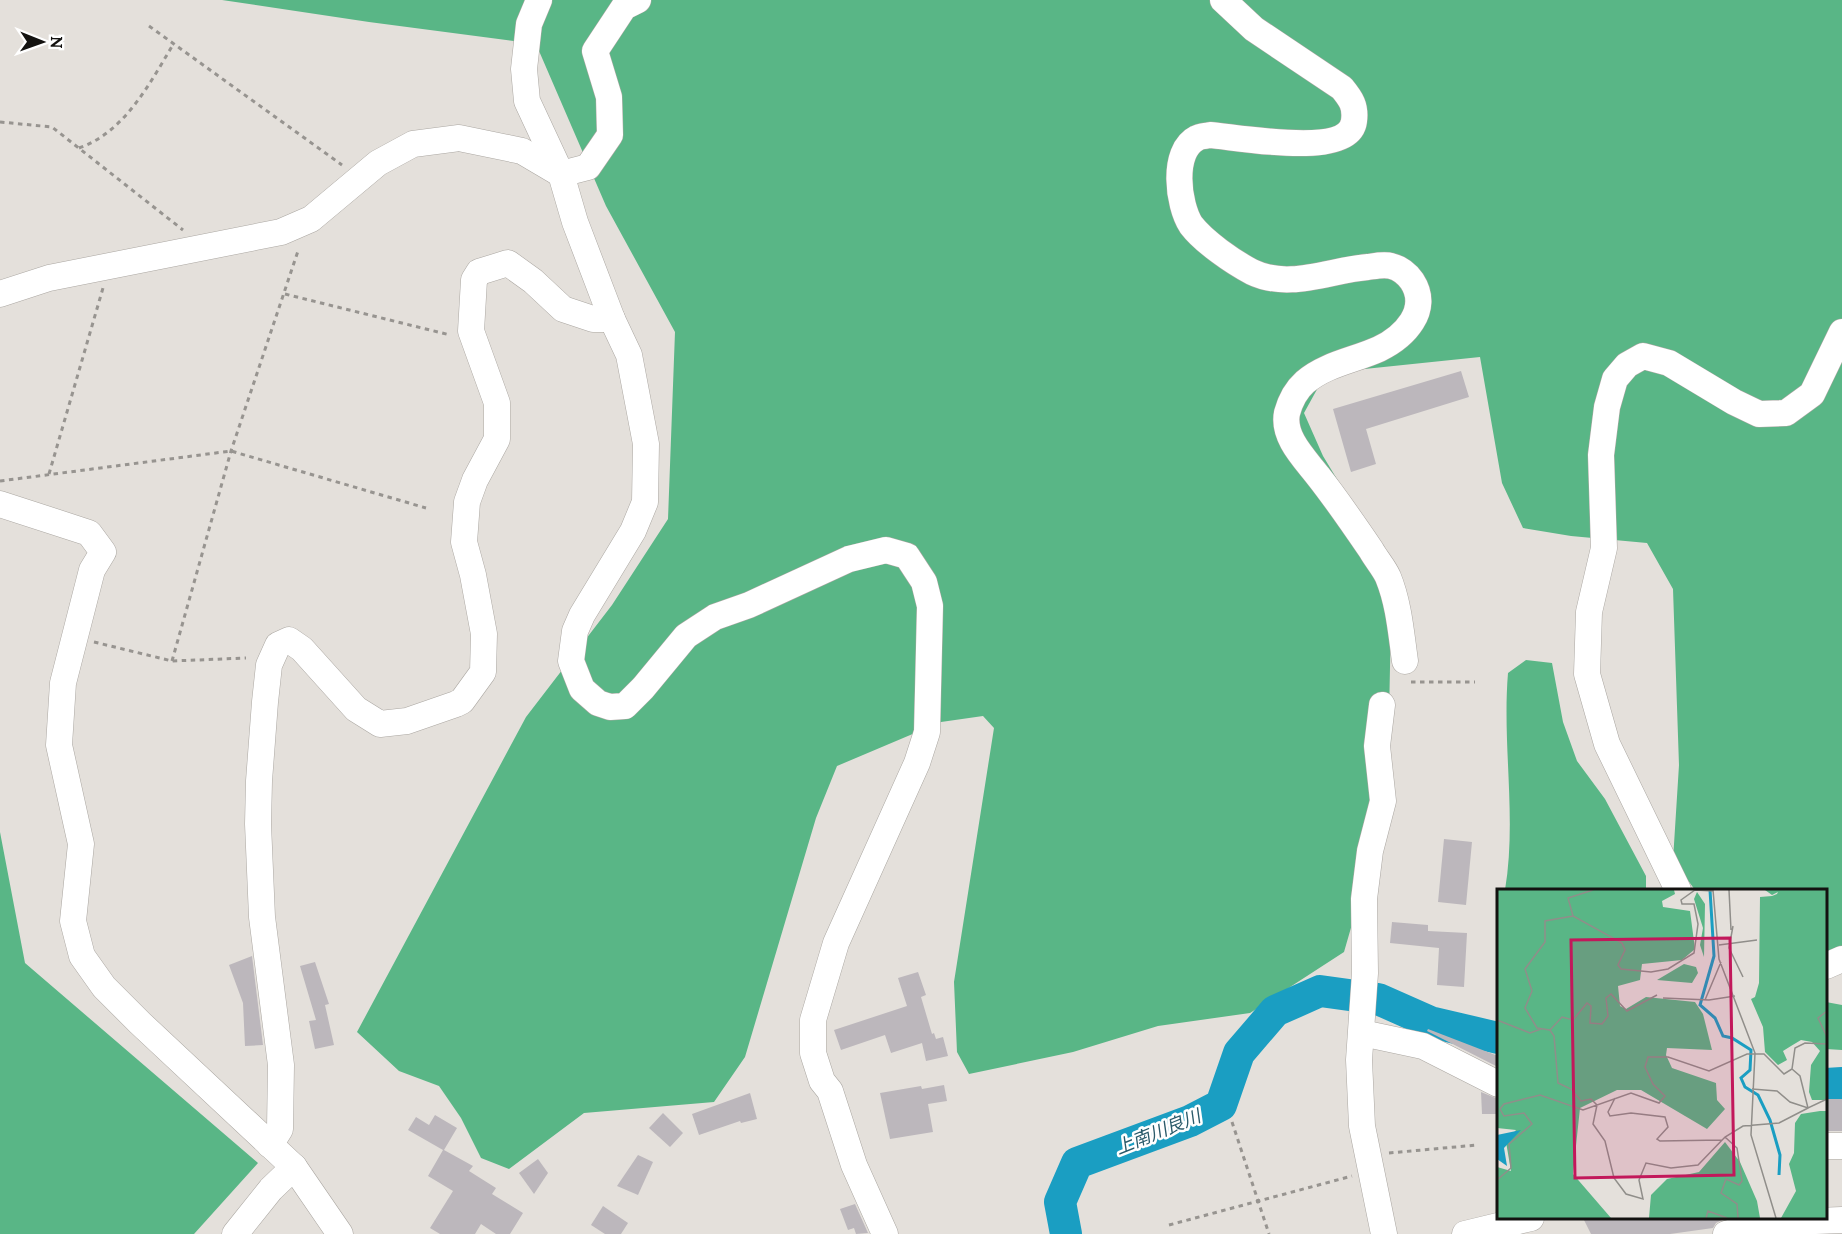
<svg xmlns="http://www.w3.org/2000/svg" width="1842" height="1234" font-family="Lora,'Noto Sans JP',serif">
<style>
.forest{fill:#59b686}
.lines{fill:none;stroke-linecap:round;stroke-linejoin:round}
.river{stroke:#1a9ec2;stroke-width:32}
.building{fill:#bcb7bc}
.minor-casing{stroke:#aba7a2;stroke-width:27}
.path{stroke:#979490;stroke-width:3;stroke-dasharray:4.5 4.5;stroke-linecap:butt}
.minor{stroke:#fff;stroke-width:26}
.labels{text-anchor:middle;stroke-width:5;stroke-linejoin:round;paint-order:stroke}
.water-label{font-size:18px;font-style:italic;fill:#2a5a6a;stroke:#fff}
.inset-river{fill:none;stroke:#1a9ec2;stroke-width:3}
.inset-road{fill:none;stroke:#908e8a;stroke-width:1.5}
.view{fill:#c2185b;fill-opacity:0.15;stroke:#c2185b;stroke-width:3}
.inset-edge{fill:none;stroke:#131210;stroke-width:3}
</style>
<rect width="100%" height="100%" fill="#e4e0db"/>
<!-- forest -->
<g class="forest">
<path d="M222,0h1620v947l-16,5v-62h-131l-22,-30 6,-95 -6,-176 -26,-46 -76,-7 -48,-8 -21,-45 -22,-126 -154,16 -22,40 19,43 69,114 -3,146 -5,97 -40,139 -94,61 -92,13 -85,26 -104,22 -12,-22 -3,-70 40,-254 -11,-12 -42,6 -104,44 -21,52 -71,239 -31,45 -130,11 -75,56 -28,-11 -20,-40 -22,-32 -40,-15 -42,-39 169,-315 86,-112 56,-86 7,-187 -69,-126 -70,-162 -167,-22z"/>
<path d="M1526,660l26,3 11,59 14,39 28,38 41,77v14h-141c12,-72 -3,-144 3,-217z"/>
<path d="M0,832l25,131 233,200 -64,71h-194z"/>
<path d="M1826,1002l16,3v45l-16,-1z"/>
</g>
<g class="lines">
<!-- river -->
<g class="river">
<path d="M1826,1084l16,-1"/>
<path d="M1066,1234l-6,-32 17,-39 113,-42 31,-16 18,-52 36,-42 45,-20 58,8 52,23 68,16"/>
</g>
</g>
<!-- building -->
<g class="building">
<path d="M1461,371l8,26 -103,32 10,35 -25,8 -18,-63z"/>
<path d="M1444,839l28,3 -6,63 -28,-3z"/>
<path d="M1392,922l36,3v6l39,2 -3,54 -27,-2 2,-37 -49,-5z"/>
<path d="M252,956l11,89 -18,1 -2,-43 -14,-38z"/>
<path d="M315,962l14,42 -4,1 9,40 -19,4 -6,-28 7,-1 -16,-54z"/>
<path d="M918,972l8,23 -5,2 11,37 2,-1 2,6 7,-2 5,19 -22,5 -4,-18 -31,10 -6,-18 -44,15 -7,-20 73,-24 -9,-28z"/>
<path d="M1428,1029l70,27v11l-71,-36z"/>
<path d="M944,1085l3,16 -19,3 5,28 -43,7 -10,-46 41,-7 1,3z"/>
<path d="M1481,1092l17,7 -1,15h-15z"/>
<path d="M750,1093l7,26 -16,4 -1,-2 -41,14 -7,-21z"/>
<rect x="1826" y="1099" width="16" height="32"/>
<path d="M663,1113l20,20 -13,14 -21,-19z"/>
<path d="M435,1115l22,13 -13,22 29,16 -4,5 27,17 -4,6 31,19 -13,21h-14l-15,-10 -6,10h-35l-10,-6 23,-37 -25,-15 15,-26 -35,-20 8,-13 13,8z"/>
<path d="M638,1155l15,7 -15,33 -21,-9z"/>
<path d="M538,1159l10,14 -14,21 -15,-21z"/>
<path d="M855,1204l13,29 -12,1 -2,-6 -6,2 -8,-21z"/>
<path d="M603,1206l25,17 -7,11h-16l-14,-9z"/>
<path d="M1583,1218h143l-10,5 -3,5 -43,6h-79z"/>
</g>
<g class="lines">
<!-- minor casing -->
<g class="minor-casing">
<g id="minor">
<path d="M539,0l-10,24 -5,45 3,32 34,73 14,48 37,97 17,36 17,89 -1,58 -12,29 -51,84 -7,16 -4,30 11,28 16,14 12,4 15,-1 18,-18 43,-52 29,-19 34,-12 100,-46 37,-9 21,6 17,26 6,24 -3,126 -10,31 -81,180 -23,77v33l9,28 8,10 24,74 31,69"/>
<path d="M1223,0l31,29 88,59c9,11 14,18 12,33 -5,38 -117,16 -144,14 -4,1 -10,1 -13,3 -26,13 -19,67 -6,87 13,17 42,37 61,47 37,18 78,-2 116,-5 7,-1 16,-3 23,-1 8,2 16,8 21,15 19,29 -8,56 -33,68 -24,11 -53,15 -74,33 -9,8 -15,20 -18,31 -5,24 18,46 31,63 19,24 36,49 53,74 5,9 13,18 17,27 11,27 13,56 17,84"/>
<path d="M0,294l49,-16 232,-46 30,-13 67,-56 35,-19 46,-6 63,13 39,23 27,-7 22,-32 -1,-38 -14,-46 29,-44 14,-7"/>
<path d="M0,504l89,29 14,19 -11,18 -29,113 -4,62 22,99 -8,77 9,35 22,31 36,36 154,144 46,67"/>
<path d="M1382,705l-5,41 6,55 -13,50 -6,48 1,74 -6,87 3,66 22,108"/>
<path d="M1678,890l-71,-146 -20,-70 2,-62 15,-64 -3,-93 6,-48 8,-28 12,-14 16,-9 26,7 65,39 25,12 27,-1 26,-19 30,-62"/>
<path d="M1826,966l16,-7"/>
<path d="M1362,1033l61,13 75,38"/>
<path d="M270,1145l10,-16 1,-64 -19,-148 -4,-93 1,-43 6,-79 4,-37 9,-20 11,-5 13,9 54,60 24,15 27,-3 49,-17 6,-3 21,-29 1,-38 -11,-59 -9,-33 3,-40 8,-22 22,-41v-36l-26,-72 3,-51 5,-8 29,-9 25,18 30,28 30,10h19"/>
<path d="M1826,1146h16"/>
<path d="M235,1234l36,-45 23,-22"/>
<path d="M1465,1234l66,-16"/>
<path d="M1726,1234l37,-11 79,-3"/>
</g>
</g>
<!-- path -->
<g class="path">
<path d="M149,26l193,139"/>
<path d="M0,122l52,5 131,103"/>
<path d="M79,148c46,-16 71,-65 95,-105"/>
<path d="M285,294l165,41"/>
<path d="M49,474l54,-186"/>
<path d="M0,481l231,-30 195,57"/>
<path d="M94,642l78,19 74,-3"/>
<path d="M172,661l59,-210 67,-200"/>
<path d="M1411,682h64"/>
<path d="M1232,1122l37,112"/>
<path d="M1389,1153l88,-8"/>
<path d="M1169,1225l183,-49"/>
</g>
<!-- minor -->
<use href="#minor" class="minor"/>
</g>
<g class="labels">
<!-- water labels -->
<g class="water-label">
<text transform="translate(1158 1132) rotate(-22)" y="6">上南川良川</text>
</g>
</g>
<!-- overview -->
<g transform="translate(1497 889)">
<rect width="330" height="330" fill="#e4e0db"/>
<path d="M0,1h177l1,4 -13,7 1,6 27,4 5,38 -13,11 -40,4 -2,16 -22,6 2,20 6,3 20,-12 49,5 8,12 9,36 -45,-2 -1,7 6,13 44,15 1,17 8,9 -18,20 -66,-39h-24l-37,18 -7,66 38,44h-114v-51l14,4 -5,-29 10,-12 -19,-2zM268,1h62v210h-15l-3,-8 2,-27 9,-14 -8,-9 -11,-2 -10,6 -8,5 4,9 -9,5 -13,-13 -2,-25 -12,-28 4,-2 4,-14 1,-86 12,-1 5,-2 1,-2 -6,3zM200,3l8,12 -1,53 -4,-12 3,-17 -9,-29zM187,75l12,3 2,6 -6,10 -35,-3zM323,222h7v107h-46l15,-27 -7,-27 5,-11 1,-30 6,-9zM228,253l15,20 17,39 3,17h-111l2,-23 16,-16 32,-7z" fill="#59b686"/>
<path d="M24,241l-17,18 3,18 -10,-7v-24z" fill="#1a9ec2"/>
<path class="inset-river" d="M213,1l4,66 -14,49 15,13 8,18 9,2 19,12 -1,20 -9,8 4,9 13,8 12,25 10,35 -1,20"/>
<path class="inset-road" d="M96,1l-25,8 5,18 49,27 3,7 -7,15 3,4 30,3 17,-3 26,-16 4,-29 -4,-20h-12l-1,-4 14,-10 18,1M216,1l6,69 36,94 -4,82 25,83M232,1l2,40M236,37l-4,22 14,29M222,56l38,-5M166,109l46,2 26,-4M208,111l16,-38M330,122l-9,7 9,19M0,131l33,13 11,-4M53,141l12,-13 11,3 14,-17 4,3 -1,17 12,1 6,-8 -2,-18 5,-4 16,17 30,-16M53,141l-13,-2 -12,-20 7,-17 -7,-22 20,-27v-21l28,-5M53,141l4,6 4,47 13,6 10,12 10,-2 6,6M255,200l25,2 13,11 18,6 19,-9M118,209l-7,14 2,4 21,-3 34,4 3,10 -11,12 3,2 62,-1M100,216l-4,19 12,17 9,37 12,16 17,5 -4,-19 7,-17 25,5 27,-3 27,-28 18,-11 36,-3 29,-15 -8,-32 -8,-7M228,248l12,11 5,33 -3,4 -13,-6 -5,14 16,11 1,14M0,291l14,-12 -2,-24 23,-20 -8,-11 -20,3 -4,-7 4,-5 36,-9 43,15 48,-17 28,10 6,-7 -12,-12 -8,-17 3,-10h20l41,14 38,-17h17l20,20 8,-5 3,-21 10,-5 22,1M209,329l2,-7 19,7"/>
<path class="view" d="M233,49l4,237 -159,3 -4,-238z"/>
<rect width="330" height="330" class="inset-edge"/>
</g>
<!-- north arrow -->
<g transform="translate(42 42) rotate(91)" stroke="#ffffff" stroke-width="4.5" paint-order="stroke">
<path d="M0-4.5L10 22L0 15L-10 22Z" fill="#131210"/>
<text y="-9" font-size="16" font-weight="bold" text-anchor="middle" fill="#131210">N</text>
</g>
</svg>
